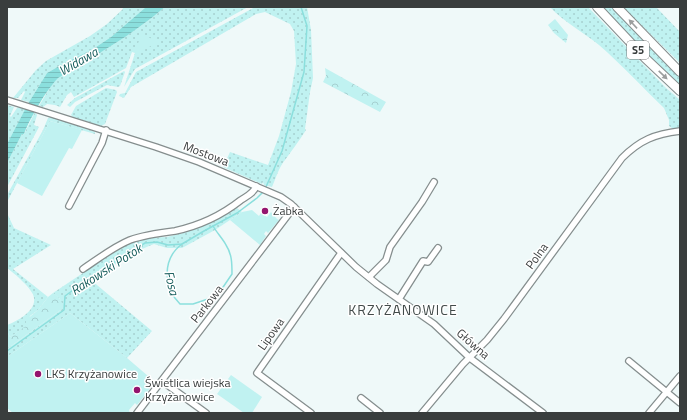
<svg xmlns="http://www.w3.org/2000/svg" width="687" height="420" font-family="'Titillium Web',sans-serif">
<style>
.grass{fill:url(#grass-dots)}
.forest{fill:url(#forest-crowns)}
.green{fill:#c0f2f1}
.water{fill:url(#water-rules)}
.lines{fill:none;stroke-linecap:round;stroke-linejoin:round}
.stream{stroke:#8bdfdd;stroke-width:1.5}
.minor-casing{stroke:#858e8e;stroke-width:8}
.highway-casing{stroke:#858e8e;stroke-width:10}
.minor{stroke:#fff;stroke-width:5.5}
.highway{stroke:#fff;stroke-width:8}
.oneway{fill:#9c9e9e}
.poi-dot{fill:#94146e;stroke:#fff;stroke-width:1.5}
.labels{text-anchor:middle;stroke-width:3;stroke-linejoin:round;paint-order:stroke}
.shield{fill:#fff;stroke:#747777;stroke-width:1}
.shield-label{font-size:11px;font-weight:bold;fill:#393d3d}
.street-label{font-size:12px;fill:#393d3d;stroke:#fff}
.poi-label{font-size:12px;fill:#393d3d;stroke:#fff;text-anchor:start}
.water-label{font-size:13px;font-style:italic;fill:#145c5b;stroke:#fff}
.quarter-label{font-size:14px;letter-spacing:1px;fill:#424b4a;stroke:#fff}
</style>
<defs>
<pattern id="grass-dots" width="8" height="8" patternUnits="userSpaceOnUse"><rect width="8" height="8" fill="#c0f2f1"/><path d="M2 2h.1M6 6h.1" fill="none" stroke="#a6d0d0" stroke-width="1.8" stroke-linecap="round"/></pattern>
<pattern id="forest-crowns" width="20" height="18" patternUnits="userSpaceOnUse"><rect width="20" height="18" fill="#c0f2f1"/><path d="M2 6a3 3 0 1 1 6 0M12 15a3 3 0 1 1 6 0" fill="none" stroke="#a6d0d0"/></pattern>
<pattern id="water-rules" width="6" height="5" patternUnits="userSpaceOnUse"><rect width="6" height="5" fill="#8bdfdd"/><path d="M0 2.5h6" fill="none" stroke="#79c0bf"/></pattern>
</defs>
<rect width="100%" height="100%" fill="#eff9f9"/>
<!-- grass -->
<g class="grass">
<path d="M122,7h24l-35,30 -18,12 -32,16 -14,8 -18,29 -8,-2 4,-8 -1,-1 -6,7h-5l23,-28 10,-9 44,-25 17,-12 16,-15z"/>
<path d="M165,7h83l-113,62 -11,18 11,-34 -3,-1 -6,16 -52,29 -3,-5 -4,3 -7,12 -5,-2 -8,-1 -4,3 -4,-1 13,-22 6,-7c38,-22 73,-41 107,-70z"/>
<path d="M255,7h52l4,23 2,48 -3,14 -5,37 1,1c-7,11 -14,20 -21,30 -6,7 -9,18 -13,27l-8,-2 -1,-3 -1,2 -39,-17 7,-15 38,13 11,-29 12,-44 5,-28 -2,-33 -4,-7 -25,-12 -9,2 -125,73 -7,11 -5,-2 1,-2 5,-1 11,-21z"/>
<path d="M550,7h38l77,80 15,13v28h-8l-3,-2v-6l-5,-12c-22,-21 -43,-44 -65,-63 -16,-13 -35,-23 -49,-38z"/>
<path d="M602,7h10l68,69v9l-57,-55z"/>
<path d="M623,7h33l24,25v31z"/>
<path d="M124,71l1,1 -5,14 -2,1 -11,-2 -32,17 -5,5 -3,-2 8,-7z"/>
<path d="M106,88l10,2 1,2 -12,32 -4,2 -28,-9 -2,-2 5,-9z"/>
<path d="M7,105l7,2 -4,9 1,1 6,-9 2,-1 7,2 -19,35z"/>
<path d="M35,112l2,3 -3,10 5,2 -32,60v-24l15,-29h2z"/>
<path d="M51,117l44,15v2l-45,-13 -43,81v-7l36,-65 5,-12z"/>
<path d="M237,208l5,4 -27,18 -33,18h-15l-13,-4 -5,2 -14,6 -44,28 61,51 -25,27 -57,-45 -63,44v-8l55,-40 -2,-10 -7,-6 75,-50 19,-5 20,-1 16,-4 39,-16z"/>
<path d="M7,213l7,15 37,17 -38,24 35,28 -10,13 -8,6 -3,10 -17,11 -3,-6v-6c10,-4 29,-14 27,-27 0,-8 -20,-25 -27,-30z"/>
</g>
<!-- forest -->
<g class="forest">
<path d="M555,19l13,16 -2,8 -12,-10 -6,-8z"/>
<path d="M325,68l61,34 -6,10 -57,-30 3,-6z"/>
<path d="M53,293c6,4 11,9 9,16l-55,40v-18l3,6 16,-11v-6l12,-10 10,-13z"/>
</g>
<!-- green -->
<g class="green">
<path d="M141,35l18,6 -20,12 -4,-1z"/>
<path d="M50,121l32,9 -10,19 -3,-1 -27,48 -25,-13z"/>
<path d="M252,210l7,6 2,-3 6,4 4,-5 6,7 2,1 -11,13 -2,-2 -2,3 2,2 -6,9 -30,-25 12,-8z"/>
<path d="M70,313l57,45 28,24 -18,23 -2,-2 -6,7 1,3h-117l-6,-5v-51z"/>
<path d="M231,375l31,22 -10,16h-8l-27,-19z"/>
</g>
<!-- water -->
<path class="water" d="M146,7h19c-34,29 -69,48 -107,71 -11,11 -28,40 -34,56h-2l-15,29v-19l22,-42 18,-29 14,-8 32,-16 18,-12z"/>
<g class="lines">
<!-- stream -->
<g class="stream">
<path d="M265,189l17,-38 22,-79 3,-46 -6,-19"/>
<path d="M182,244c-20,15 -19,43 -2,60h13l24,-8 15,-22c0,-10 0,-20 -6,-29 -3,-6 -9,-12 -13,-19"/>
<path d="M7,351l57,-41 1,-14 26,-19 54,-34 12,-1 11,3 14,-1 22,-13 33,-18 20,-15 6,-6"/>
</g>
<!-- minor casing -->
<g class="minor-casing">
<g id="minor">
<path d="M7,100l149,47 43,15 82,35 10,7 65,63 21,17 57,40 36,34 73,55"/>
<path d="M69,206l33,-63 4,-13"/>
<path d="M83,269c15,-10 30,-22 47,-29 14,-5 29,-7 45,-9 23,-5 47,-16 66,-31 6,-4 13,-7 15,-14"/>
<path d="M369,277l17,-17 4,-13 32,-45 12,-20"/>
<path d="M399,299l24,-38 5,1 10,-14"/>
<path d="M629,361l51,42"/>
<path d="M162,381l44,32"/>
<path d="M361,398l19,15"/>
<path d="M137,413l157,-206"/>
<path d="M311,413l-54,-40 84,-120"/>
<path d="M422,413l41,-49 24,-24 17,-21 118,-161c18,-18 33,-24 58,-27"/>
<path d="M649,413l31,-37"/>
</g>
</g>
<!-- highway casing -->
<g class="highway-casing">
<g id="highway">
<path d="M597,7l48,51 35,33"/>
<path d="M617,7l63,65"/>
</g>
</g>
<!-- minor -->
<use href="#minor" class="minor"/>
<!-- highway -->
<use href="#highway" class="highway"/>
</g>
<!-- one-way arrows -->
<defs><path id="oneway-solid" d="M-6-.8H1V-3.2L6.5 0L1 3.2V.8H-6Z"/></defs>
<g class="oneway">
<use href="#oneway-solid" transform="translate(633 24) rotate(-133)"/>
<use href="#oneway-solid" transform="translate(663 75) rotate(44)"/>
</g>
<!-- markers -->
<g class="poi-dot">
<circle cx="265" cy="211" r="4"/>
<circle cx="38" cy="374" r="4"/>
<circle cx="137" cy="390" r="4"/>
</g>
<g class="labels">
<!-- shield labels -->
<rect class="shield" x="627" y="41" width="22" height="18" rx="3"/>
<g class="shield-label">
<text x="638" y="54">S5</text>
</g>
<!-- street labels -->
<g class="street-label">
<text transform="translate(206 154) rotate(21)" y="4">Mostowa</text>
<text transform="translate(537 256) rotate(-54)" y="4">Polna</text>
<text transform="translate(207 304) rotate(-52)" y="4">Parkowa</text>
<text transform="translate(271 334) rotate(-55)" y="4">Lipowa</text>
<text transform="translate(473 344) rotate(41)" y="4">Główna</text>
</g>
<!-- poi labels -->
<g class="poi-label">
<text x="273" y="215">Żabka</text>
<text x="46" y="378">LKS Krzyżanowice</text>
<text x="145" y="387">Świetlica wiejska<tspan x="145" dy="14">Krzyżanowice</tspan></text>
</g>
<!-- water labels -->
<g class="water-label">
<text transform="translate(78 61) rotate(-30)" y="5">Widawa</text>
<text transform="translate(106 269) rotate(-33)" y="5">Rakowski Potok</text>
<text transform="translate(172 283) rotate(76)" y="5">Fosa</text>
</g>
<!-- quarter labels -->
<g class="quarter-label">
<text x="403" y="315">KRZYŻANOWICE</text>
</g>
</g>
<!-- border -->
<rect width="687" height="420" fill="none" stroke="#393d3d" stroke-width="16"/>
</svg>
